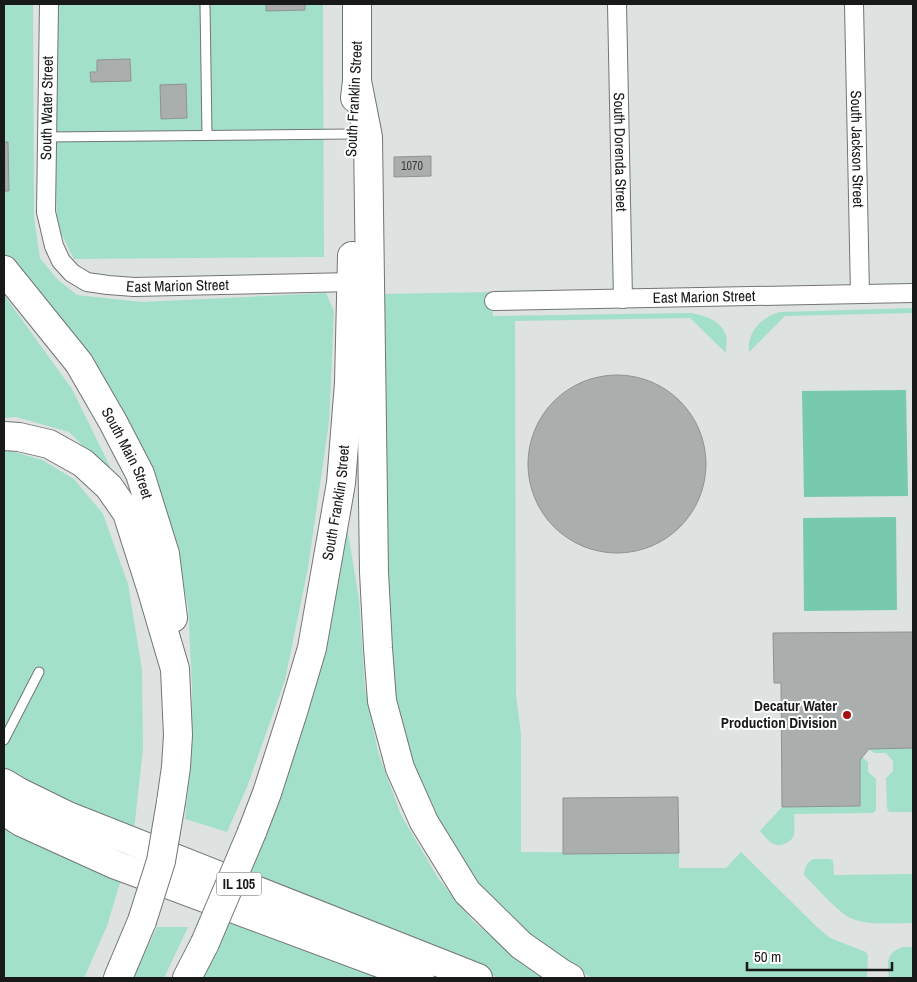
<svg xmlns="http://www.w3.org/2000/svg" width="917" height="982" font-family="'Archivo Narrow',sans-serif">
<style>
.green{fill:#a3e0ca}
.water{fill:#77caae}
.building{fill:#aaaeac;stroke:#8f9392}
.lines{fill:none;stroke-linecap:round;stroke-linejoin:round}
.lane-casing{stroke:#727574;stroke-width:11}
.street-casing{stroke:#727574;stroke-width:20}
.primary-casing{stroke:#727574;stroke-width:30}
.lane{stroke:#fff;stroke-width:9}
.street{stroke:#fff;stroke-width:18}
.primary{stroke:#fff;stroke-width:28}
.primary-bridge-casing{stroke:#727574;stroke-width:30;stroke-linecap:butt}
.primary-bridge{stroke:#fff;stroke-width:28}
.poi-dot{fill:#a50e10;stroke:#fff;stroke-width:2}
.labels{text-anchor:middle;stroke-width:4;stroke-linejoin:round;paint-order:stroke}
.number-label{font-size:12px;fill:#3c3e3e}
.shield{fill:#fff;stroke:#5d5e5e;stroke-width:1}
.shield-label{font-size:14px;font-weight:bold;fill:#181919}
.street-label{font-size:15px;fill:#181919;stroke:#fff}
.poi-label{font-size:15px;font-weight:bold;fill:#181919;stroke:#fff;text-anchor:end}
</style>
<rect width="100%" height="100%" fill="#dee2e0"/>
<!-- green -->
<g class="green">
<path d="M4,4h29l1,214 6,40 16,20 21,17 65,7 184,-9 8,18 -5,111 -21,146 -23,112 -38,107 -20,45 -42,-13 7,-73v-61l-4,-79 -14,-64 -157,-272 -13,-16z"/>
<path d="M58,4h265l1,253 -250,2 -17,-34 -2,-82z"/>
<path d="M491,292l2,24 198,-3c12,2 29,7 34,20 3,5 1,14 1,20l-36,-35 -175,3 1,374 5,39v118l158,1v15h47l15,-16 76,75 13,11 36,14 2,4 -1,22h-275l-50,-30 -68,-65 -47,-71 -39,-133 -6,-385z"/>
<path d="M4,295l68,94 43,88 -46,-45 -53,-15 -12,1z"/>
<path d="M913,308v5l-128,3 -36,36c0,-4 -1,-9 1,-13 4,-14 17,-24 30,-27z"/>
<path d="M4,450h4l34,10 32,19 29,35 25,70 14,86 1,79 -9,81 -109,-46 -21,-15z"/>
<path d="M345,515l14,84 6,90 13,63 23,63 37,63 35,43 63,53 9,4h-47l-251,-100z"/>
<path d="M913,748v64h-24l-2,-4 -1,-30 7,-7v-10l-7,-8h-12l-5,-4z"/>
<path d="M862,757l6,5v10l8,7v31l-3,3 -79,1c0,6 1,14 0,20 -1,5 -4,7 -8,9 -12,7 -19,-4 -26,-12l22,-24 78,-1v-46z"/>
<path d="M4,827l118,49 -15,50 -23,52h-80z"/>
<path d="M813,859h17l3,2 1,14 79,-1v49c-19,0 -44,3 -63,-5 -13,-7 -34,-31 -46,-43 1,-7 2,-12 9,-16z"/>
<path d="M229,918l160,60h-191z"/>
<path d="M157,927h31l-24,51h-31z"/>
<path d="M903,947h10v31h-24c-2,-15 -3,-26 14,-31z"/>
</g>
<!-- water -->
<g class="water">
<path d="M906,390l2,106 -104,1 -2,-106z"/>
<path d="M896,517l1,93 -93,1 -1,-93z"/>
</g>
<!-- building -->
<g class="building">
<path d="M266,4h39v6l-39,1z"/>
<path d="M130,59l1,22 -40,1 -1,-10h7v-12z"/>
<path d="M186,84l1,34 -26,1 -1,-34z"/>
<path d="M4,142h4l1,49h-5z"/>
<path d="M431,156v20l-37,1v-20z"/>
<circle cx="617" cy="464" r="89"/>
<path d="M913,632v116l-44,1 -9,11v46l-78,1 -1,-124h-7l-1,-50z"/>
<path d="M678,797l1,56 -116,1v-56z"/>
</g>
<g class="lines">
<!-- lane casing -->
<g class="lane-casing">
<g id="lane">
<path d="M205,4l2,131"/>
<path d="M47,137l304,-3"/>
<path d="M4,740l35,-68"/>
</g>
</g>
<!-- street casing -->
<g class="street-casing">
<g id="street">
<path id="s1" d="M49,4l-3,208 8,34 7,15 11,12 15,9 21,3 26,2 218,-5"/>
<path id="s2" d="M617,4l6,295"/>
<path id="s3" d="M854,4l6,290"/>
<path id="s4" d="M494,301l419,-8"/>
</g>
</g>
<!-- primary casing -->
<g class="primary-casing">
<g id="primary">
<path d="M357,81l11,56 6,435 4,76 4,53 18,67 24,54 43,70 54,53 40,28 9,5"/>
<path d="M355,98l2,-17v-77"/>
<path id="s5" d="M4,270l75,93 34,59 27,52 25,80 8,64"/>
<path d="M4,436l15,1 30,7 34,19 26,24 18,26 25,78 23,78 3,66 -2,32 -5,35"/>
<path d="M4,783l15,9 49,24 410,162"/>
<path d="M4,811l17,11 95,43 304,113"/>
<path id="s6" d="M252,832l15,-39 26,-81 19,-64 22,-125 7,-40 8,-100 3,-127"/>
<path d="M118,978l24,-57"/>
<path d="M187,978l18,-35"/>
</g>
</g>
<!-- lane -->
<use href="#lane" class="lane"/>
<!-- street -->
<use href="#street" class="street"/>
<!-- primary -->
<use href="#primary" class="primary"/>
<!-- primary-bridge casing -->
<g class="primary-bridge-casing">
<g id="primary-bridge">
<path d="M142,921l19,-60 10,-59"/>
<path d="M205,943l47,-111"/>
</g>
</g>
<!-- primary-bridge -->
<use href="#primary-bridge" class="primary-bridge"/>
</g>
<!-- markers -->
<circle class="poi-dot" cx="847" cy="715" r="5"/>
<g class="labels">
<!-- number labels -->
<g class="number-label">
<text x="412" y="170">1070</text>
</g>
<!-- shield labels -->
<rect class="shield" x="216.5" y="872.5" width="45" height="23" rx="4"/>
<g class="shield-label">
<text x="239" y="889">IL 105</text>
</g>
<!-- street labels -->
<g class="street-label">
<text transform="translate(354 99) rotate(-87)" y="5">South Franklin Street</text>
<text transform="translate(47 108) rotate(-89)" y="5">South Water Street</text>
<text dy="5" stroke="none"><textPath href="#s3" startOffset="145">South Jackson Street</textPath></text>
<text dy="5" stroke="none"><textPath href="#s2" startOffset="148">South Dorenda Street</textPath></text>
<text dy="5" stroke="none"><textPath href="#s1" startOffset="384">East Marion Street</textPath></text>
<text dy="5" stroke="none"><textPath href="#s4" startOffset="210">East Marion Street</textPath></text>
<text dy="5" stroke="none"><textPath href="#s5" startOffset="222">South Main Street</textPath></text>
<text dy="5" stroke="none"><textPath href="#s6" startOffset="341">South Franklin Street</textPath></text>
</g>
<!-- poi labels -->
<g class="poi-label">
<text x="837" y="711">Decatur Water<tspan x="837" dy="17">Production Division</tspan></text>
</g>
</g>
<!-- border -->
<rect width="917" height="982" fill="none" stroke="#181919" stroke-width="10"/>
<!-- scale -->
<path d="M747 962v8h145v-8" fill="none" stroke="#181919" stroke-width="2.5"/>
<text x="754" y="962" font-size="15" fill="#181919" stroke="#ffffff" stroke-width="4" paint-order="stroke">50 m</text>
</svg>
